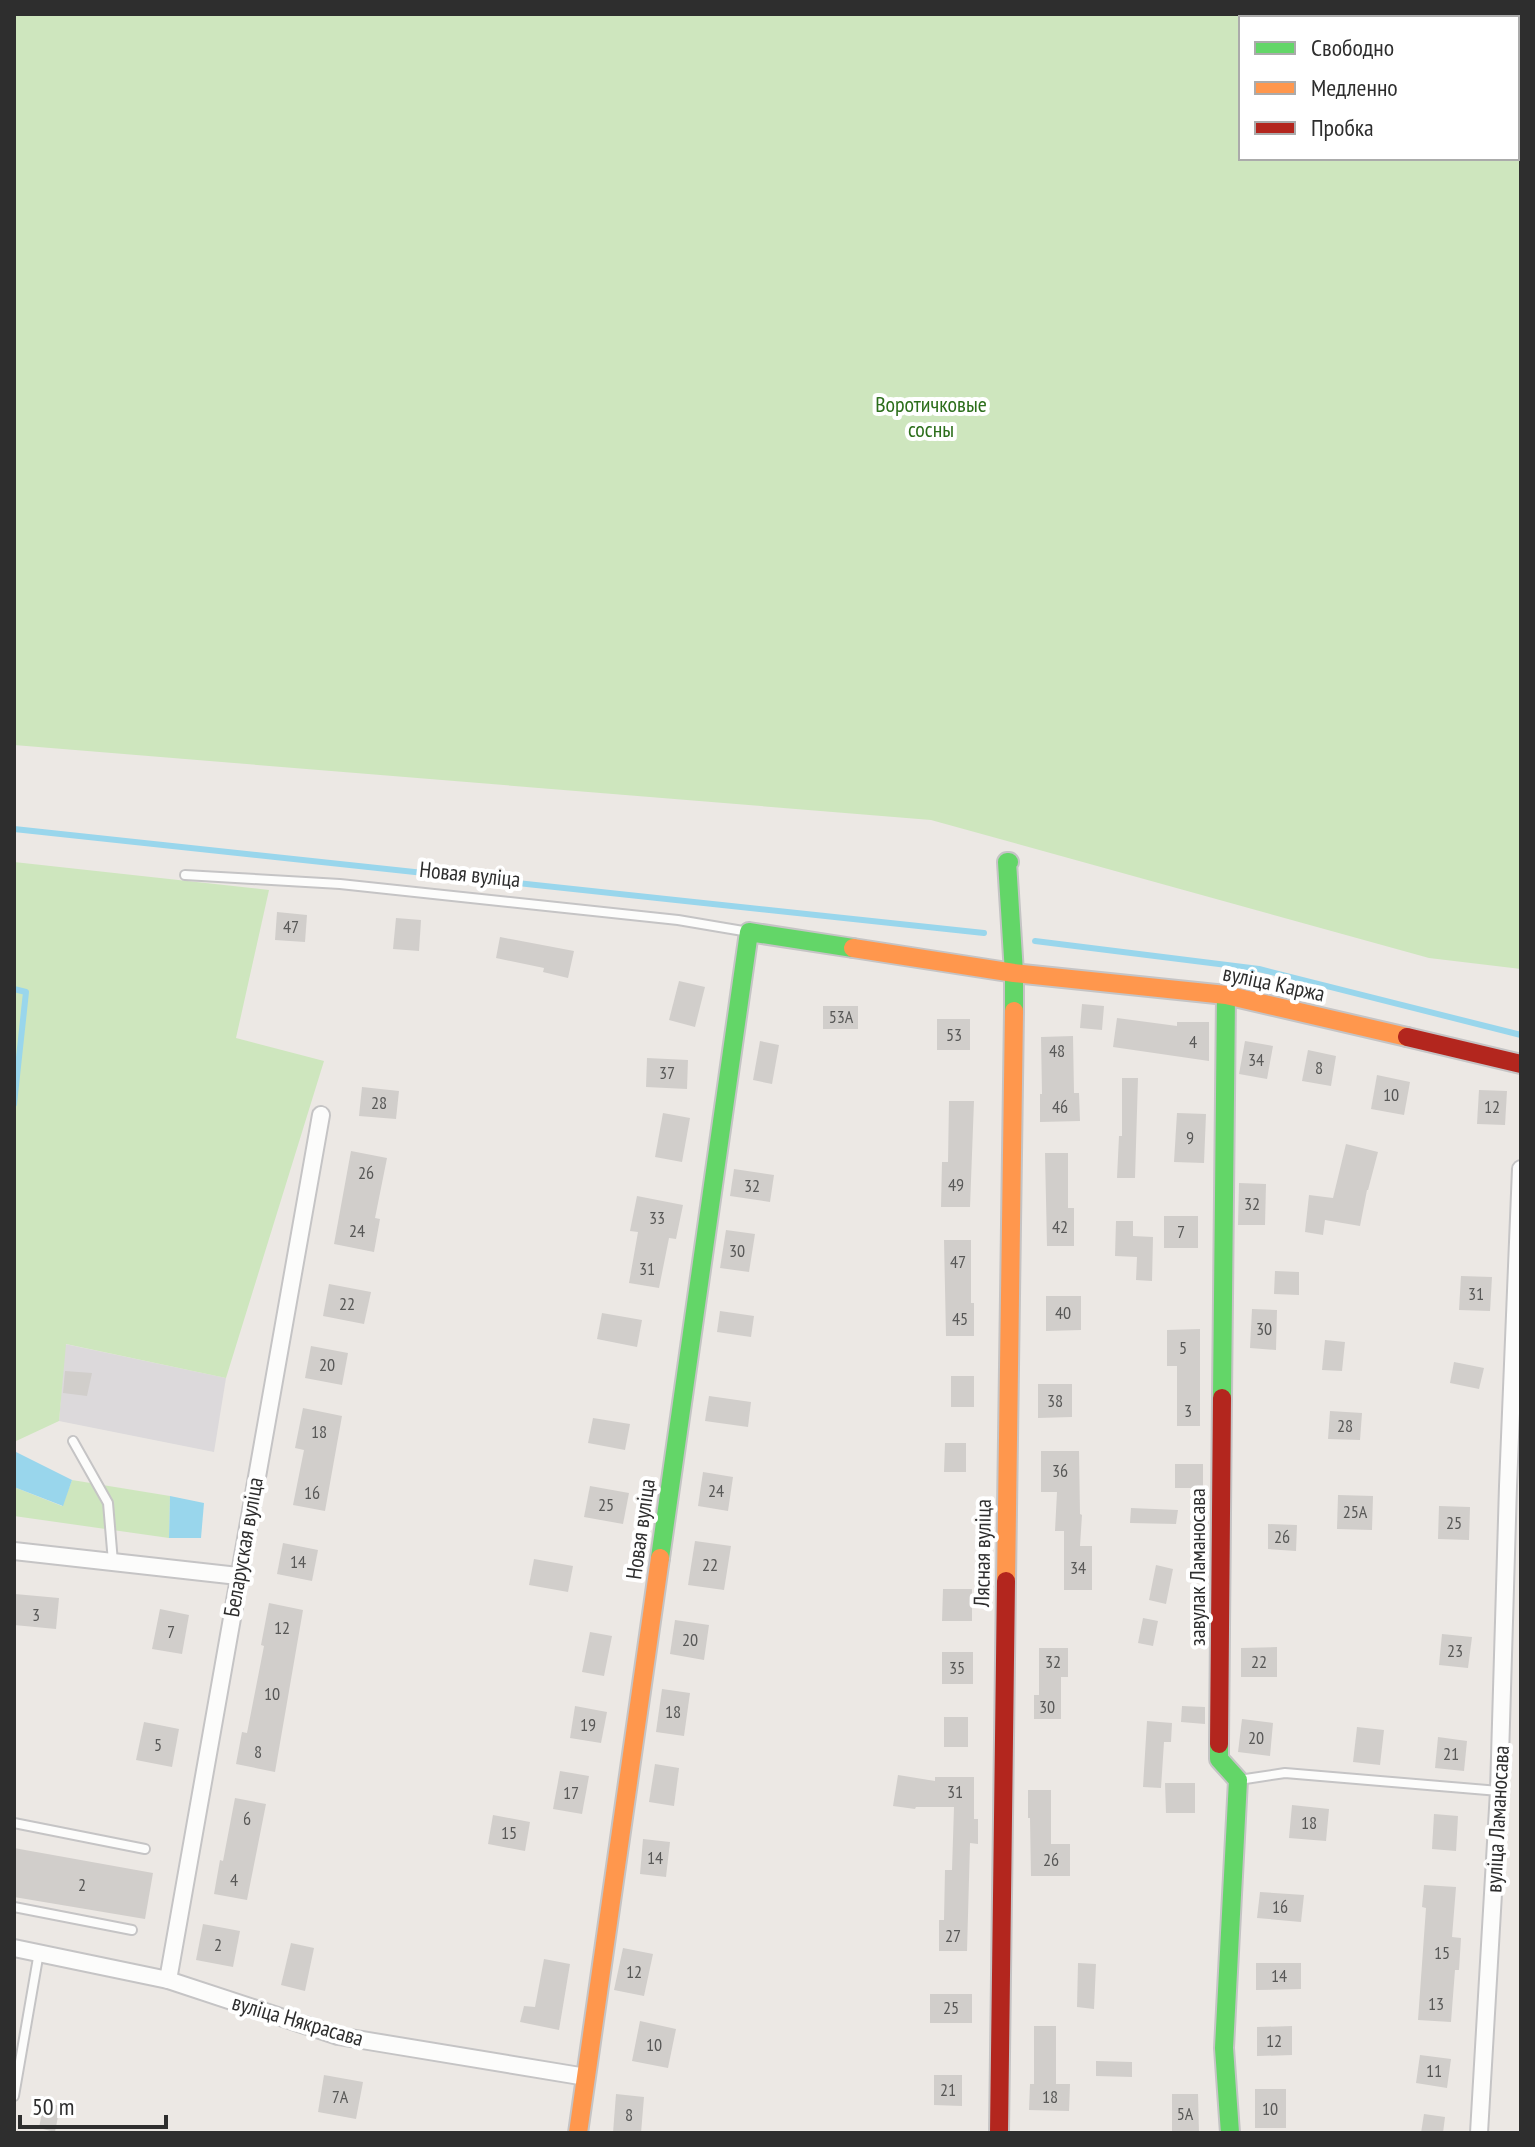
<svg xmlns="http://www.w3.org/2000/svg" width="1535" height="2147" font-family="'PT Sans Narrow',sans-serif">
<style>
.industrial{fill:#dcd9db}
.green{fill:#cee6be;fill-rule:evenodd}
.water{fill:#99d6ec}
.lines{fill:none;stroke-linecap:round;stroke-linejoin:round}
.stream{stroke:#99d6ec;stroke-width:6}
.building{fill:#d1cecb}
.lane-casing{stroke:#c5c4c5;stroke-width:12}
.street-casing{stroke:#c5c4c5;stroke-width:20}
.fast-casing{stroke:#c5c4c5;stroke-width:22}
.slow-casing{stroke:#c5c4c5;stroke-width:22}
.jam-casing{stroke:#c5c4c5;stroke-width:22}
.lane{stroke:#fcfcfb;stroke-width:8}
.street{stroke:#fcfcfb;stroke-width:16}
.fast{stroke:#63d668;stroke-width:18}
.slow{stroke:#ff974d;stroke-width:18}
.jam{stroke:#b3261e;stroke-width:18}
.labels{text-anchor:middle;stroke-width:8;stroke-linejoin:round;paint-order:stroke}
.number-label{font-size:18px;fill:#585857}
.park-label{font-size:22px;fill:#2c6e1b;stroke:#fff}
.street-label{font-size:22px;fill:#2e2e2e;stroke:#fff}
</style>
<rect width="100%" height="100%" fill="#ece8e4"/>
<!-- industrial -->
<path class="industrial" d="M65,1344l161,34 -12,74 -155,-31z"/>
<!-- green -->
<g class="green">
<path d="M14,14h1507v955l-92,-11 -498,-138 -917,-75zM1241,18h276v140h-276z"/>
<path d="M14,862l255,28 -33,148 88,23 -98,317 -160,-34 -7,77 -45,21z"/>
<path d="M72,1480l98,16 -1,42 -155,-22v-29l48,19z"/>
</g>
<!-- water -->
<g class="water">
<path d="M14,1451l58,29 -9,26 -49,-19z"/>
<path d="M170,1496l34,7 -3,35h-32z"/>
</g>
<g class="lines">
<!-- stream -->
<g class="stream">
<path d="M14,829l970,104"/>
<path d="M1035,941l224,28 262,66"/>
<path d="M14,989l12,3 -12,112"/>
</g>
</g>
<!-- building -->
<g class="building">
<path d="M277,912l30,3 -2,27 -30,-2z"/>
<path d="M396,918l25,2 -2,31 -26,-2z"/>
<path d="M500,937l74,14 -6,27 -25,-6 1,-4 -48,-10z"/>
<path d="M679,981l26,6 -10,40 -26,-7z"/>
<path d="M1082,1004l22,2 -2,24 -22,-2z"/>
<rect x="823" y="1006" width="35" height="23"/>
<path d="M1117,1018l60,8v-4h32v39l-96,-14z"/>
<rect x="937" y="1019" width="33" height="31"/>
<path d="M1073,1036l1,57h5l1,28 -40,1v-28h2l-1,-57z"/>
<path d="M760,1041l19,4 -7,39 -19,-4z"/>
<path d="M1245,1041l28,5 -6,33 -28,-5z"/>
<path d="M1308,1050l28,6 -5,30 -29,-5z"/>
<path d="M647,1058l41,2 -1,29 -41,-2z"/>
<path d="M1377,1075l33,7 -6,33 -33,-6z"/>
<path d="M1122,1078h16l-3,100h-18l2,-42h3z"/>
<path d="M362,1087l37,4 -3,28 -37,-3z"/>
<path d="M1479,1090l28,1 -2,34 -28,-1z"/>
<path d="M949,1101h25l-4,106h-29l1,-45h6z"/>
<path d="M663,1113l27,5 -8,44 -27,-5z"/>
<path d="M1177,1113l29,1 -2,49 -30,-1z"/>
<path d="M1346,1144l32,8 -10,38h-1l-7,36 -35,-6 -2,15 -18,-3 4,-37 24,3z"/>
<path d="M351,1151l36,7 -12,60 5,1 -6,33 -40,-8z"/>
<path d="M1045,1153h23v55h6v38h-27z"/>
<path d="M734,1169l40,6 -4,27 -40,-6z"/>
<path d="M1239,1183l27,1 -1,41h-27z"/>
<path d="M637,1196l46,9 -7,34 -7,-1 -10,50 -30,-5 9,-51 -8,-1z"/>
<rect x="1164" y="1216" width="34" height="32"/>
<path d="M1116,1221h17v15l20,1 -1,44 -16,-1 1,-23 -22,-1z"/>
<path d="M726,1230l29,4 -6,38 -29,-4z"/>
<path d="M944,1240h27v63h3v33h-28z"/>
<path d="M1275,1271l24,1v23l-25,-1z"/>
<path d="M1461,1276l31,1 -2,34 -31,-1z"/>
<path d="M329,1284l42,8 -7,32 -41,-8z"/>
<path d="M1046,1296h35v34l-35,1z"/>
<path d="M1252,1309l25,1 -1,40 -26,-2z"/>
<path d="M720,1311l34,5 -3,21 -34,-5z"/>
<path d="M602,1313l40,7 -5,27 -40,-8z"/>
<path d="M1200,1329v97h-23v-60h-10v-36z"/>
<path d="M1325,1340l20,2 -3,29 -20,-1z"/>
<path d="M311,1346l37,7 -6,32 -37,-7z"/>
<path d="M1454,1362l30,6 -5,21 -29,-6z"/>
<path d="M65,1371l27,2 -5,23 -24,-3z"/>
<rect x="951" y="1376" width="23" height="31"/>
<path d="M1038,1384h34v33l-34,1z"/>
<path d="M709,1396l42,6 -3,25 -43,-6z"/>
<path d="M303,1408l39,8 -17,95 -32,-6 11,-55 -9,-2z"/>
<path d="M1330,1411l32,2 -2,27 -32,-1z"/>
<path d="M593,1418l37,6 -5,26 -37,-7z"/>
<path d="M945,1443h21v29h-22z"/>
<path d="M1041,1451h38l1,63 2,1 -2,31h12v44h-28v-59h-9l2,-39h-16z"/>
<rect x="1175" y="1464" width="28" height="24"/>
<path d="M703,1472l30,5 -5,34 -30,-5z"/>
<path d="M590,1486l39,7 -6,31 -39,-7z"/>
<path d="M1338,1495l35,1 -1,34 -35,-1z"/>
<path d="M1439,1506l31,1 -1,33 -31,-1z"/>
<path d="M1131,1508l47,2 -2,14 -46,-1z"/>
<path d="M1268,1524l29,1 -1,26 -28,-2z"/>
<path d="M695,1541l36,5 -7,44 -36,-5z"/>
<path d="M283,1543l35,7 -6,31 -35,-7z"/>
<path d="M534,1559l39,7 -5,26 -39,-7z"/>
<path d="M1156,1565l17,4 -7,35 -17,-4z"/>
<path d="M943,1589h29v32h-30z"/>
<path d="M15,1594l44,4 -3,31 -42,-4z"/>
<path d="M269,1603l34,7 -28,162 -39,-8 6,-32 5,1 17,-87 -3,-1z"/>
<path d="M160,1609l29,6 -7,39 -30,-5z"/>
<path d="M1143,1618l15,3 -5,25 -15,-3z"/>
<path d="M675,1620l34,5 -5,35 -34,-6z"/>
<path d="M590,1632l22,4 -8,40 -22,-4z"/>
<path d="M1442,1634l30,3 -4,31 -29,-3z"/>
<path d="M1277,1647v30h-36v-29z"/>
<path d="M1039,1648h29v29h-7v42h-27v-24h5z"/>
<rect x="942" y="1652" width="31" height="32"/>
<path d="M662,1689l28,4 -6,43 -28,-4z"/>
<path d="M575,1706l32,6 -6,31 -31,-5z"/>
<path d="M1182,1706l23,1v17l-24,-2z"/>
<rect x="944" y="1717" width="24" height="30"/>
<path d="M1242,1719l31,4 -3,33 -32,-4z"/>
<path d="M1147,1721l25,2 -1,19h-7l-3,46 -18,-1z"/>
<path d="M144,1722l35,7 -7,38 -36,-7z"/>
<path d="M1357,1727l27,3 -4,35 -27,-3z"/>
<path d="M1438,1737l29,4 -3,30 -29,-3z"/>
<path d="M655,1764l24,4 -5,38 -25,-4z"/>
<path d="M560,1771l29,5 -7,38 -29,-5z"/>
<path d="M898,1775l37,6v-4h39v42h4v25l-8,-1 -3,108h-28v-31h5l1,-50h7l2,-63h-38l-1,2 -22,-3z"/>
<path d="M1165,1783h30v30h-29z"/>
<path d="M1028,1790h23v54h19v32h-39l-1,-58h-2z"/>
<path d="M235,1798l31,6 -19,96 -33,-6 6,-34 3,1z"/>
<path d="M1292,1805l37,4 -3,32 -37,-3z"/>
<path d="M1434,1814l24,2 -2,35 -24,-2z"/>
<path d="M493,1815l37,7 -5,29 -37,-7z"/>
<path d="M643,1839l27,3 -4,35 -26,-3z"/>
<path d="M14,1848l139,25 -8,46 -131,-22z"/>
<path d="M1424,1885l32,2 -4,50 9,1 -2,32h-4l-4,52 -33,-2 8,-112 -4,-1z"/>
<path d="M1260,1892l44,3 -3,27 -44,-4z"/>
<path d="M203,1924l37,7 -7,36 -37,-7z"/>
<path d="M291,1943l23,5 -9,43 -24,-6z"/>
<path d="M623,1948l30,6 -9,42 -30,-6z"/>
<path d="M544,1959l26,5 -11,66 -39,-8 4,-16 11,1z"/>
<path d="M1078,1963l18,1 -2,45 -17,-2z"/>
<path d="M1256,1963h45v26l-45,1z"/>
<rect x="930" y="1994" width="42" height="29"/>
<path d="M640,2021l36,8 -8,39 -36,-7z"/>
<path d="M1034,2026h22v58h14l-1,27 -40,-1 1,-26h4z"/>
<path d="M1292,2026v29l-35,1v-29z"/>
<path d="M1420,2055l31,4 -4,29 -31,-5z"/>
<path d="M1096,2061l36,1v15l-36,-1z"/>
<path d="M324,2075l39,7 -7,37 -38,-7z"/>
<path d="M934,2075h28v31l-28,-1z"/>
<rect x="1255" y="2089" width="31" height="39"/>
<path d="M616,2094l28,3 -3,36h-28z"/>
<path d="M1172,2094h26l1,39h-27z"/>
<path d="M44,2102l16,4 -5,26 -16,-4z"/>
<path d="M1424,2114l21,3 -2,16h-22z"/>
</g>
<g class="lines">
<!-- lane casing -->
<g class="lane-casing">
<g id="lane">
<path d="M185,875l155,9 338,36 71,12"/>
<path d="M73,1441l35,62 5,59"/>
<path d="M1239,1780l46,-7 214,18"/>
<path d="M14,1823l131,26"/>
<path d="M14,1907l118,23"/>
<path d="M14,2096l25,-144"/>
</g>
</g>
<!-- street casing -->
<g class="street-casing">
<g id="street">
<path d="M14,1551l224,25"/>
<path d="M14,1948l154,32 170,56 248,41"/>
<path d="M168,1980l153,-865"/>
<path d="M1479,2133l20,-342 9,-305 13,-317"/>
</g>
</g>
<!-- fast casing -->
<g class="fast-casing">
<g id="fast">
<path d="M1009,862h-2l7,111v38"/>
<path d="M1222,1398l4,-403"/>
<path d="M660,1558l89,-626 104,16"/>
<path d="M1219,1744v15l19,21 -14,268 6,85"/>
</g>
</g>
<!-- slow casing -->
<g class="slow-casing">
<g id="slow">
<path d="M853,948l161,25 212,22 181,42"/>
<path d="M1006,1581l8,-570"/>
<path d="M578,2133l82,-575"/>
</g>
</g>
<!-- jam casing -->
<g class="jam-casing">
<g id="jam">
<path d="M1407,1037l114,27"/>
<path d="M1219,1744l3,-346"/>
<path d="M999,2133l7,-552"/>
</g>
</g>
<!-- lane -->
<use href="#lane" class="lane"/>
<!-- street -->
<use href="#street" class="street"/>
<!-- fast -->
<use href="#fast" class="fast"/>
<!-- slow -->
<use href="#slow" class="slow"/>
<!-- jam -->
<use href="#jam" class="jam"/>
</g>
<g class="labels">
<!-- number labels -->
<g class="number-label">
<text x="291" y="933">47</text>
<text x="841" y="1023">53А</text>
<text x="954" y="1041">53</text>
<text x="1193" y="1048">4</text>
<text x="1057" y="1057">48</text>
<text x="1256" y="1066">34</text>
<text x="1319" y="1074">8</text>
<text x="667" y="1079">37</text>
<text x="1391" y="1101">10</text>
<text x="379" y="1109">28</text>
<text x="1060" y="1113">46</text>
<text x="1492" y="1113">12</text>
<text x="1190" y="1144">9</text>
<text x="366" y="1179">26</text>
<text x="956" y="1191">49</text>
<text x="752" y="1192">32</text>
<text x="1252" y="1210">32</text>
<text x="657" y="1224">33</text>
<text x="1060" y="1233">42</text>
<text x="357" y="1237">24</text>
<text x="1181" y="1238">7</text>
<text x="737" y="1257">30</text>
<text x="958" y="1268">47</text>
<text x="647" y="1275">31</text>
<text x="1476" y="1300">31</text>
<text x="347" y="1310">22</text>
<text x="1063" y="1319">40</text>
<text x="960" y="1325">45</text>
<text x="1264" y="1335">30</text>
<text x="1183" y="1354">5</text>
<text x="327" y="1371">20</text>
<text x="1055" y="1407">38</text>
<text x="1188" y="1417">3</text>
<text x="1345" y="1432">28</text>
<text x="319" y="1438">18</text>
<text x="1060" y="1477">36</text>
<text x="716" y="1497">24</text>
<text x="312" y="1499">16</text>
<text x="606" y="1511">25</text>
<text x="1355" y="1518">25А</text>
<text x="1454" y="1529">25</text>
<text x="1282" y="1543">26</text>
<text x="298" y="1568">14</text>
<text x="710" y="1571">22</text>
<text x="1078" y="1574">34</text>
<text x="36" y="1621">3</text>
<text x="282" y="1634">12</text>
<text x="171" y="1638">7</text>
<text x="690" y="1646">20</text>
<text x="1455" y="1657">23</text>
<text x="1053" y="1668">32</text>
<text x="1259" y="1668">22</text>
<text x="957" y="1674">35</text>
<text x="272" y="1700">10</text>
<text x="1047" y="1713">30</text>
<text x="673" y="1718">18</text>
<text x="588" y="1731">19</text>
<text x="1256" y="1744">20</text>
<text x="158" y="1751">5</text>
<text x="258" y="1758">8</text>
<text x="1451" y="1760">21</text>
<text x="955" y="1798">31</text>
<text x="571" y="1799">17</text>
<text x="247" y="1825">6</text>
<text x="1309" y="1829">18</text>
<text x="509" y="1839">15</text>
<text x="655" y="1864">14</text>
<text x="1051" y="1866">26</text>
<text x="234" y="1886">4</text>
<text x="82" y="1891">2</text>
<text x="1280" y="1913">16</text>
<text x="953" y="1942">27</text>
<text x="218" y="1951">2</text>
<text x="1442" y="1959">15</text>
<text x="634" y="1978">12</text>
<text x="1279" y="1982">14</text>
<text x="1436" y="2010">13</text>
<text x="951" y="2014">25</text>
<text x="1274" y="2047">12</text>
<text x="654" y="2051">10</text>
<text x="1434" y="2077">11</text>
<text x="948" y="2096">21</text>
<text x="340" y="2103">7А</text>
<text x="1050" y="2103">18</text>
<text x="1270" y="2115">10</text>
<text x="1185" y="2120">5А</text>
<text x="629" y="2121">8</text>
</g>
<!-- park labels -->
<g class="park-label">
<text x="931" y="412">Воротичковые<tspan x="931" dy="25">сосны</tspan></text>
</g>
<!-- street labels -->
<g class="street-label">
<text transform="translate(470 874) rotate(6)" y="8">Новая вуліца</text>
<text transform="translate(1274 983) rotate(12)" y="8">вуліца Каржа</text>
<text transform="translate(640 1529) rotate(-82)" y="8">Новая вуліца</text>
<text transform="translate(243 1547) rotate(-80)" y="8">Беларуская вуліца</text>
<text transform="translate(982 1553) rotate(-89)" y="8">Лясная вуліца</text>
<text transform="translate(1197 1567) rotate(-90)" y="8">завулак Ламаносава</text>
<text transform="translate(1497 1819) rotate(-87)" y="8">вуліца Ламаносава</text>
<text transform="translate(298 2020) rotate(16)" y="8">вуліца Някрасава</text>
</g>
</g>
<!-- border -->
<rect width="1535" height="2147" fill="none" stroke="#2e2e2e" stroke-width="32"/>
<!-- legend -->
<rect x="1239" y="16" width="280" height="144" fill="#ffffff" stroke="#ababab" stroke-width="2"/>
<rect x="1255" y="42" width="40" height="12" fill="#63d668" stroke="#ababab" stroke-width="2"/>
<text x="1311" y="56" font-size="24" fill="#2e2e2e">Свободно</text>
<rect x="1255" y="82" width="40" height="12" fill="#ff974d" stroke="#ababab" stroke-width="2"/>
<text x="1311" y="96" font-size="24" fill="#2e2e2e">Медленно</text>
<rect x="1255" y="122" width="40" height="12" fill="#b3261e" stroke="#ababab" stroke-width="2"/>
<text x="1311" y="136" font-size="24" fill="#2e2e2e">Пробка</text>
<!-- scale -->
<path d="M20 2115v12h146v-12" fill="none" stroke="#2e2e2e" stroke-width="4"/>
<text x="32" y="2115" font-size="24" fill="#2e2e2e" stroke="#ffffff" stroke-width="6" paint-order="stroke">50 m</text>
</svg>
